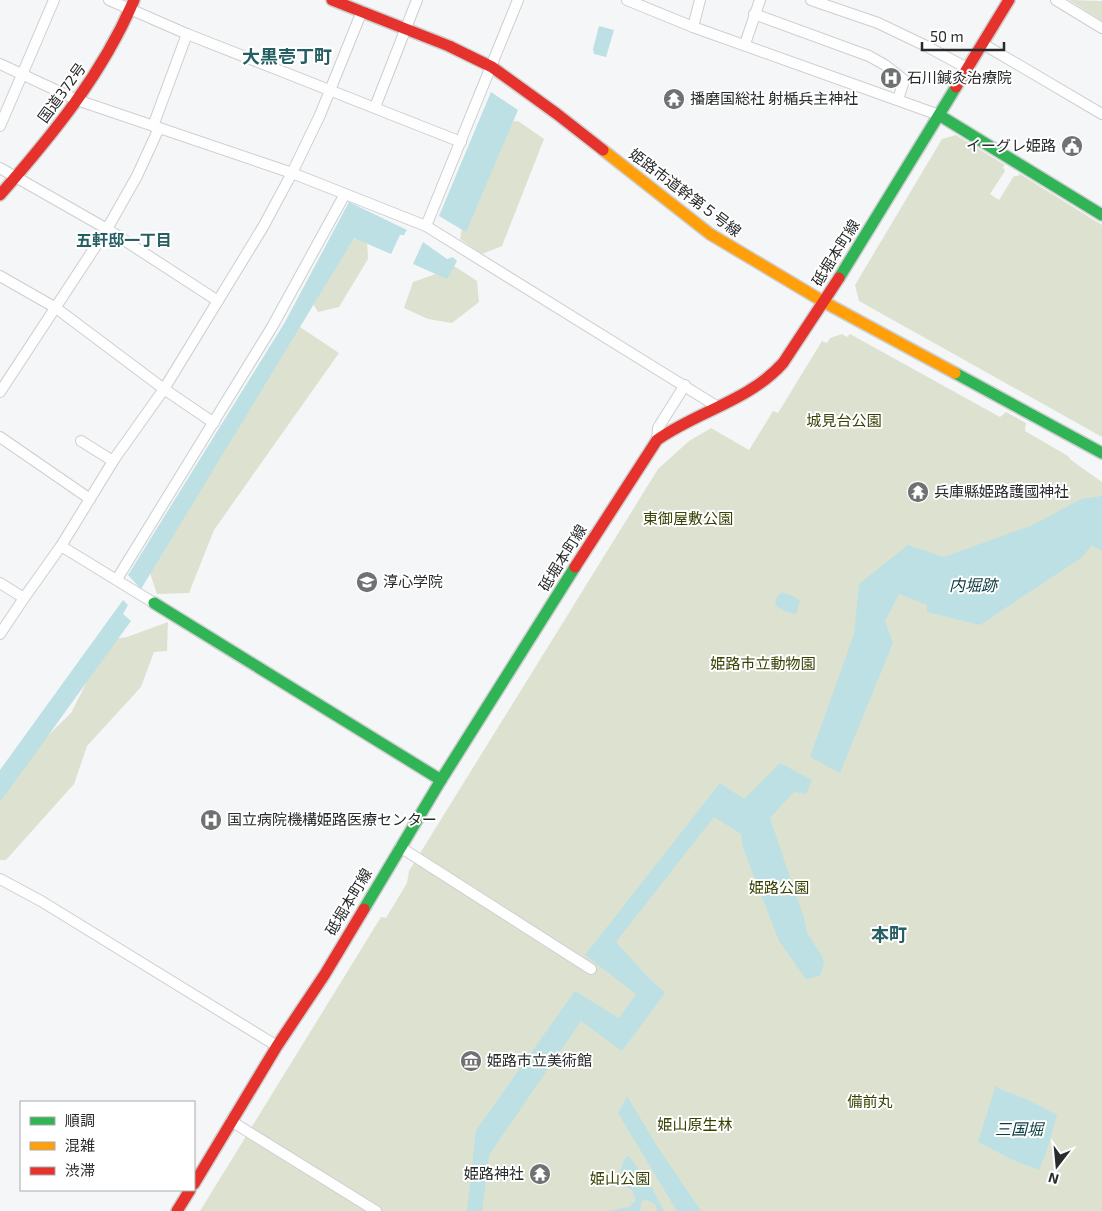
<svg xmlns="http://www.w3.org/2000/svg" width="1102" height="1211" font-family="'Exo 2','Noto Sans JP',sans-serif">
<style>
.green{fill:#dde2d0}
.water{fill:#bce0e3}
.lines{fill:none;stroke-linecap:round;stroke-linejoin:round}
.street-casing{stroke:#cdcecf;stroke-width:12}
.fast-casing{stroke:#cdcecf;stroke-width:14}
.slow-casing{stroke:#cdcecf;stroke-width:14}
.jam-casing{stroke:#cdcecf;stroke-width:14}
.street{stroke:#fefefe;stroke-width:10}
.fast{stroke:#30b455;stroke-width:11}
.slow{stroke:#ff9f0a;stroke-width:11}
.jam{stroke:#e5322d;stroke-width:11}
.labels{text-anchor:middle;stroke-width:4;stroke-linejoin:round;paint-order:stroke}
.poi-label{font-size:15px;fill:#292a2b;stroke:#fff;text-anchor:start}
.street-label{font-size:15px;fill:#292a2b;stroke:#fff}
.park-label{font-size:15px;fill:#384102;stroke:#fff}
.neighbourhood-label{font-size:16px;font-weight:bold;fill:#255f64;stroke:#fff}
.water-label{font-size:16px;font-style:italic;fill:#0c3c40;stroke:#fff}
.quarter-label{font-size:18px;font-weight:bold;fill:#255f64;stroke:#fff}
</style>
<rect width="100%" height="100%" fill="#f5f6f7"/>
<!-- green -->
<g class="green">
<path d="M1069,0l33,1v20z"/>
<path d="M518,121l26,18 -42,107 -20,8 -22,-15 3,-17 41,-100z"/>
<path d="M956,135l49,30 -2,2 2,4 -15,23 9,6 15,-24h4l2,-2 82,51v212l-243,-136 -4,-16 87,-146z"/>
<path d="M344,238l23,1 1,20 -29,48 -21,5 -9,-15z"/>
<path d="M451,264l26,17 2,21 -27,21 -24,-4 -24,-11 9,-26 31,-11z"/>
<path d="M297,325l42,28 -125,177 -25,63 -32,1 -11,-33z"/>
<path d="M842,334l5,3 3,-3 150,83 6,-5 20,11 -1,8 43,25 3,4 31,22v729h-902l181,-294 5,1 21,-35 2,-12 249,-402 31,-28 22,-13 38,22 24,-39 5,2 44,-72 5,2 3,-5z"/>
<path d="M168,622l-1,29 -13,1 -13,35 -54,59 -13,38 -68,76h-6v-67l26,-36 45,-44 37,-73 19,-3z"/>
</g>
<!-- water -->
<g class="water">
<path d="M599,26l15,4 -8,27 -12,-3 -1,-5z"/>
<path d="M491,92l27,18 -52,122 -27,-16z"/>
<path d="M349,202l58,28 -3,5h-4l-9,19 -37,-16 -213,351 -13,-14 157,-253z"/>
<path d="M423,242l24,17 6,-2 4,4 -10,18 -34,-15z"/>
<path d="M1102,496v55l-10,-6 -11,13 -101,67 -53,-13v-7l-28,-11 -14,27 8,22 -53,130 -30,-16 44,-123 5,-50 49,-39 36,12 91,-33 46,-25z"/>
<path d="M782,592l13,5 5,4 -4,13 -10,-2 -10,-6c-2,-7 1,-10 6,-14z"/>
<path d="M123,600l5,5 -5,9 8,7 -131,181v-32z"/>
<path d="M780,763l32,17 -6,14 -12,-2 -24,26 34,100 3,15 15,23 2,7 -4,13 -14,3 -27,-38 -36,-93 -2,-14 -27,-17 -98,125 32,35 17,16 -43,58 -41,-30 -92,134 -7,56h-15l9,-81 99,-139 44,27 17,-24 -51,-39 135,-172 24,16z"/>
<path d="M996,1085l4,4 28,11 29,15 -10,35 -8,20 -28,-11 -33,-17z"/>
<path d="M627,1096l30,50 44,65h-24l-59,-98z"/>
<path d="M628,1155l23,31 13,25h-7l-2,-7 -10,-5 -4,4 -1,8h-32l21,-4 7,-7 -4,-10 -11,-7c-3,-8 1,-22 7,-28z"/>
</g>
<g class="lines">
<!-- street casing -->
<g class="street-casing">
<g id="street">
<path d="M109,0l78,34 274,108"/>
<path d="M627,0l66,27 246,88"/>
<path d="M811,0l67,23 48,23 41,22"/>
<path d="M1056,0l46,28"/>
<path d="M754,14l115,42 16,9 19,15 -6,20"/>
<path d="M693,27l7,-27"/>
<path d="M745,44l15,-44"/>
<path d="M983,44l119,70"/>
<path d="M0,64l77,36 215,73 134,53 292,181"/>
<path d="M375,107l42,-107"/>
<path d="M0,126l54,-126"/>
<path d="M153,126l34,-92"/>
<path d="M0,168l107,61 111,72"/>
<path d="M426,226l92,-226"/>
<path d="M0,276l56,32 108,81 50,34"/>
<path d="M0,392l107,-163 30,-53 22,-48"/>
<path d="M0,437l90,62"/>
<path d="M657,440l1,-12 27,-43"/>
<path d="M81,441l32,20"/>
<path d="M61,546l93,57"/>
<path d="M117,579l155,-252 73,-133"/>
<path d="M0,583l24,15"/>
<path d="M0,634l24,-36 37,-52 54,-88 49,-69 99,-162 29,-54 28,-58 42,-104"/>
<path d="M400,847l191,122"/>
<path d="M0,879l41,22 236,145"/>
<path d="M231,1121l145,90"/>
</g>
</g>
<!-- fast casing -->
<g class="fast-casing">
<g id="fast">
<path d="M939,115l163,100"/>
<path d="M839,278l117,-191"/>
<path d="M955,373l147,80"/>
<path d="M154,603l287,177"/>
<path d="M364,909l77,-129 134,-213"/>
</g>
</g>
<!-- slow casing -->
<g class="slow-casing">
<path id="slow" d="M603,150l107,84 114,68 131,71"/>
</g>
<!-- jam casing -->
<g class="jam-casing">
<g id="jam">
<path d="M332,0l117,46 43,21 65,47 46,36"/>
<path d="M956,87l53,-87"/>
<path d="M0,195c53,-61 102,-120 134,-195"/>
<path d="M575,567l82,-127c41,-29 92,-39 126,-77l56,-85"/>
<path d="M194,1184l83,-138 48,-72 39,-65"/>
<path d="M177,1211l13,-21"/>
</g>
</g>
<!-- street -->
<use href="#street" class="street"/>
<!-- fast -->
<use href="#fast" class="fast"/>
<!-- slow -->
<use href="#slow" class="slow"/>
<!-- jam -->
<use href="#jam" class="jam"/>
</g>
<!-- icons -->
<defs>
<g id="hospital-disc" transform="scale(1.125)"><circle r="9.5" fill="#707172" stroke="#fff"/><path d="M-5-5h3v3.5h4V-5h3V5h-3V1.5h-4V5h-3Z" fill="#fff"/></g>
<g id="temple-disc" transform="scale(1.125)"><circle r="9.5" fill="#707172" stroke="#fff"/><path d="M0-6L5-2H3V0L6.5 2.5H4V6H1.5V3h-3V6H-4V2.5H-6.5L-3 0V-2H-5Z" fill="#fff"/></g>
<g id="civic-disc" transform="scale(1.125)"><circle r="9.5" fill="#707172" stroke="#fff"/><path d="M-.6-6.5H3V-4.5H.6V-3L4-1V1h2V6H-6V1h2V-1L-.6-3ZM-1.2 2.5V6h2.4V2.5Z" fill="#fff"/></g>
<g id="school-disc" transform="scale(1.125)"><circle r="9.5" fill="#707172" stroke="#fff"/><path d="M0-5L7-2L0 1L-7-2ZM-4 1L0 2.5L4 1V4Q0 6-4 4Z" fill="#fff"/></g>
<g id="museum-disc" transform="scale(1.125)"><circle r="9.5" fill="#707172" stroke="#fff"/><path d="M0-6L6-3V-2H-6V-3ZM-5-1h2V3h-2ZM-1-1h2V3h-2ZM3-1h2V3H3ZM-6 4H6V6H-6Z" fill="#fff"/></g>
</defs>
<g fill-rule="evenodd">
<use href="#hospital-disc" x="891" y="78"/>
<use href="#temple-disc" x="674" y="99"/>
<use href="#civic-disc" x="1072" y="146"/>
<use href="#temple-disc" x="918" y="492"/>
<use href="#school-disc" x="367" y="582"/>
<use href="#hospital-disc" x="211" y="820"/>
<use href="#museum-disc" x="471" y="1061"/>
<use href="#temple-disc" x="540" y="1174"/>
</g>
<g class="labels">
<!-- poi labels -->
<g class="poi-label">
<text x="907" y="83">石川鍼灸治療院</text>
<text x="690" y="104">播磨国総社 射楯兵主神社</text>
<text x="1056" y="151" text-anchor="end">イーグレ姫路</text>
<text x="934" y="497">兵庫縣姫路護國神社</text>
<text x="383" y="587">淳心学院</text>
<text x="227" y="825">国立病院機構姫路医療センター</text>
<text x="487" y="1066">姫路市立美術館</text>
<text x="524" y="1179" text-anchor="end">姫路神社</text>
</g>
<!-- street labels -->
<g class="street-label">
<text transform="translate(62 93) rotate(-54)" y="5">国道372号</text>
<text transform="translate(685 193) rotate(37)" y="5">姫路市道幹第５号線</text>
<text transform="translate(836 253) rotate(-58)" y="5">砥堀本町線</text>
<text transform="translate(563 558) rotate(-58)" y="5">砥堀本町線</text>
<text transform="translate(349 902) rotate(-59)" y="5">砥堀本町線</text>
</g>
<!-- park labels -->
<g class="park-label">
<text x="844" y="426">城見台公園</text>
<text x="688" y="524">東御屋敷公園</text>
<text x="763" y="669">姫路市立動物園</text>
<text x="779" y="893">姫路公園</text>
<text x="870" y="1107">備前丸</text>
<text x="695" y="1130">姫山原生林</text>
<text x="620" y="1184">姫山公園</text>
</g>
<!-- neighbourhood labels -->
<g class="neighbourhood-label">
<text x="124" y="246">五軒邸一丁目</text>
</g>
<!-- water labels -->
<g class="water-label">
<text x="973" y="591">内堀跡</text>
<text x="1019" y="1135">三国堀</text>
</g>
<!-- quarter labels -->
<g class="quarter-label">
<text x="287" y="63">大黒壱丁町</text>
<text x="889" y="941">本町</text>
</g>
</g>
<!-- legend -->
<rect x="20" y="1101" width="175" height="90" fill="#ffffff" stroke="#a9aaaa"/>
<rect x="30" y="1117" width="25" height="8" fill="#30b455" stroke="#a9aaaa"/>
<text x="65" y="1126" font-size="15" fill="#292a2b">順調</text>
<rect x="30" y="1142" width="25" height="8" fill="#ff9f0a" stroke="#a9aaaa"/>
<text x="65" y="1151" font-size="15" fill="#292a2b">混雑</text>
<rect x="30" y="1167" width="25" height="8" fill="#e5322d" stroke="#a9aaaa"/>
<text x="65" y="1176" font-size="15" fill="#292a2b">渋滞</text>
<!-- north arrow -->
<g transform="translate(1057 1166) rotate(196)" stroke="#ffffff" stroke-width="4" paint-order="stroke">
<path d="M0-4L9 19L0 12L-9 19Z" fill="#292a2b"/>
<text y="-8" font-size="14" font-weight="bold" text-anchor="middle" fill="#292a2b">N</text>
</g>
<!-- scale -->
<path d="M922 42v8h82v-8" fill="none" stroke="#292a2b" stroke-width="2.5"/>
<text x="930" y="42" font-size="15" fill="#292a2b" stroke="#ffffff" stroke-width="4" paint-order="stroke">50 m</text>
</svg>
